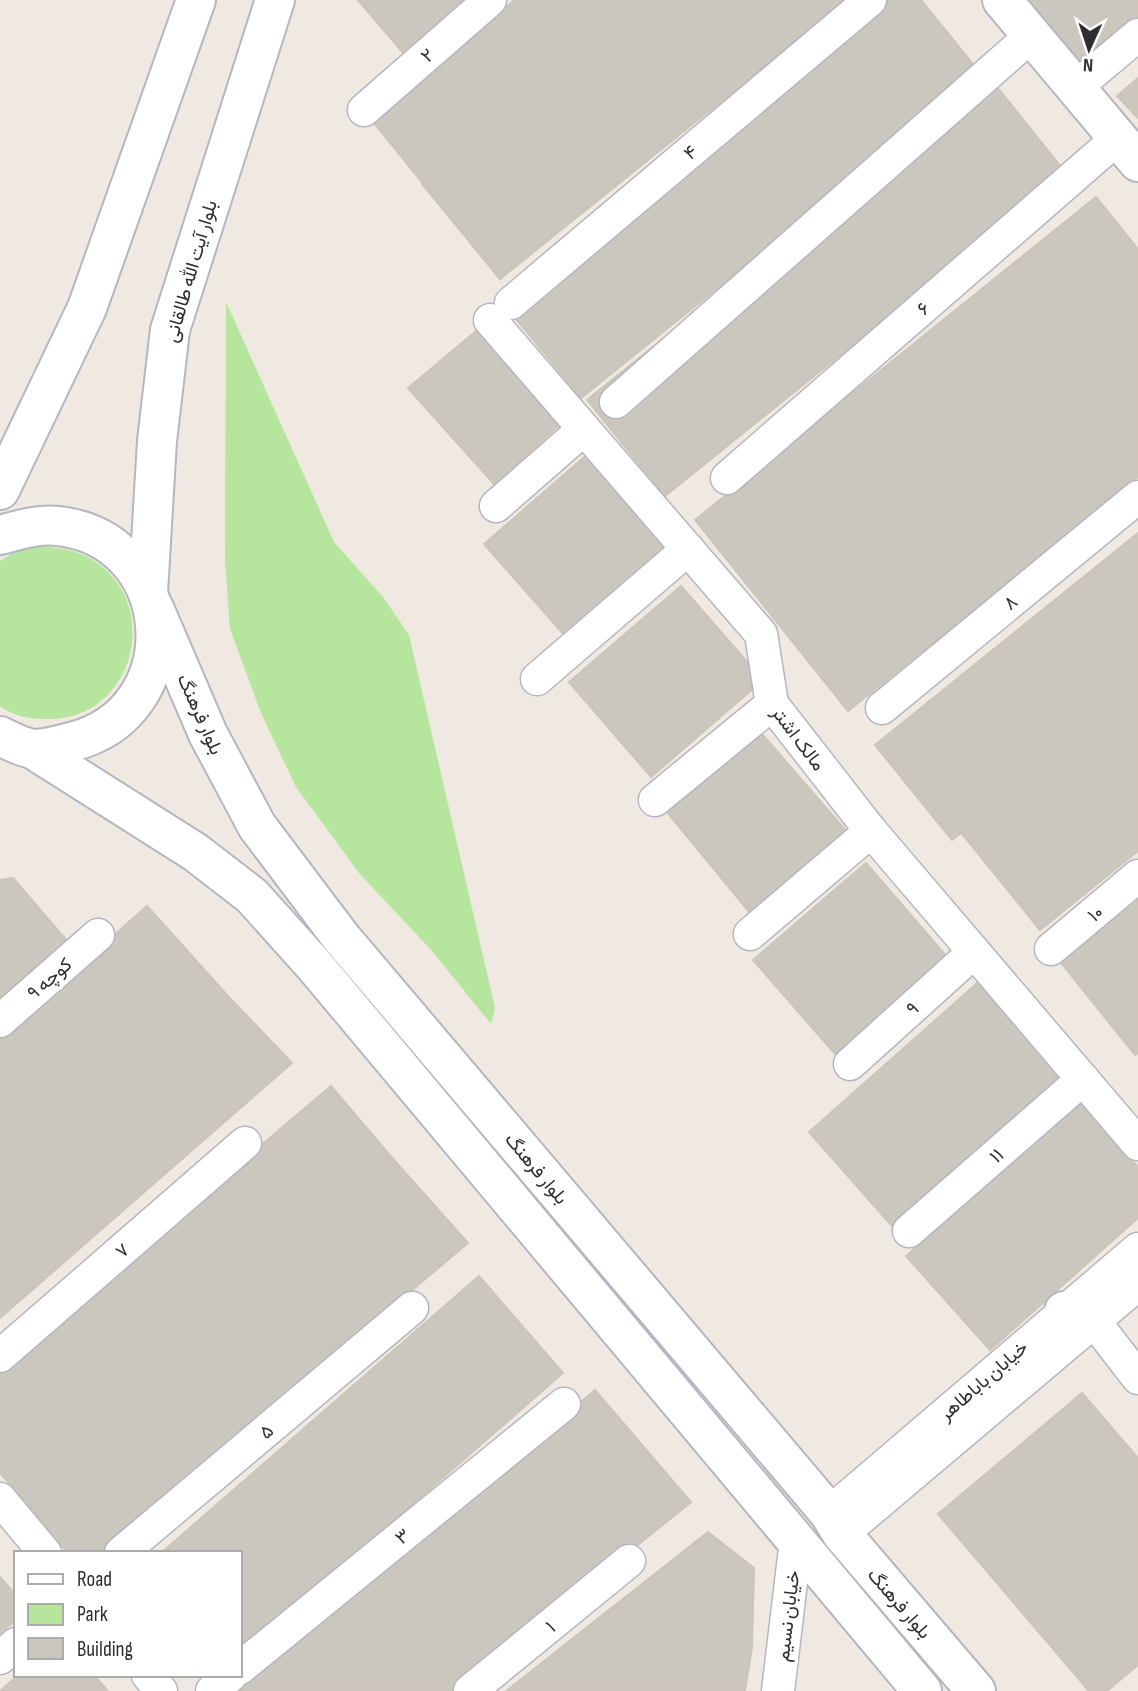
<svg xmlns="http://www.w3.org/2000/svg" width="1138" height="1691" font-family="'Sofia Sans Condensed',Vazirmatn,sans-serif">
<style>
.green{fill:#b6e59e}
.building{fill:#cbc7bf;stroke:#cbc5ba;stroke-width:2}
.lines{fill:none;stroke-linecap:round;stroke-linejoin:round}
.street-casing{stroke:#b4b7c1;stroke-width:35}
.secondary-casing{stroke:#b4b7c1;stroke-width:42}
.street{stroke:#fff;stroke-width:32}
.secondary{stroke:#fff;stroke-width:38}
.labels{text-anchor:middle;stroke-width:7;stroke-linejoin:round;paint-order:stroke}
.street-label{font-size:19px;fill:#2e2e2e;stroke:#fff}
</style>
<rect width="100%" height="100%" fill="#efe9e1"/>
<!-- green -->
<g class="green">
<path d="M226,302l108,240 49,55 26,38 86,373 -4,16 -59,-73 -73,-78 -63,-86 -35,-74 -31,-84 -5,-68z"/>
<path d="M41,546c18,2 36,4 52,14 72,46 40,162 -47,159 -17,0 -33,-3 -46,-13v-145l16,-10z"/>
</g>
<!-- building -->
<g class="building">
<path d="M358,0h113l-66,55z"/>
<path d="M515,0h197l-265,213 -78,-96z"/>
<path d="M651,0h196l-347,279 -78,-95z"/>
<path d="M879,0h42l61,75 -401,323 -78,-95z"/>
<path d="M1014,0h124v21l-56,49z"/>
<path d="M989,77l77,96 -401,323 -78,-96z"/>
<path d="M1138,78v40l-21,-22z"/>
<path d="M1096,197l42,52v73l-366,294 -77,-96z"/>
<path d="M1138,319v158l-290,234 -77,-96z"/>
<path d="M481,327l83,94 -70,63 -86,-96z"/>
<path d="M596,447l83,94 -112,97 -83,-94z"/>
<path d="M1138,533v158l-186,149 -77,-95z"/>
<path d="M681,586l82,94 -112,97 -82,-95z"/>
<path d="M1138,693v158l-98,79 -78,-96z"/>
<path d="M762,734l85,98 -97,81 -84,-102z"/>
<path d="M866,863l82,95 -112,97 -83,-95z"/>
<path d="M13,878l55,64 -68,59v-121z"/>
<path d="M1138,895v158l-3,2 -77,-96z"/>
<path d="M147,906l80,89 -227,201v-159z"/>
<path d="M983,978l83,94 -174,154 -83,-94z"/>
<path d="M227,995l65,68 -292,255v-122z"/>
<path d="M331,1086l62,73 -383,325 -10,-11v-106z"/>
<path d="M1080,1102l58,65v51l-148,132 -84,-94z"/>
<path d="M393,1159l75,84 -368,310h-32l-58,-69z"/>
<path d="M479,1276l84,97 -323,282v-102h-79z"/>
<path d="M595,1390l96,112 -234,189h-217z"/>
<path d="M1082,1393l56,65v207l-31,26h-18l-151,-177z"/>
<path d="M708,1532l46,36 -2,79 -52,44h-194z"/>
<path d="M0,1577l16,18v25l-16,13z"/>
<path d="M752,1647l-7,44h-45z"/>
<path d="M18,1675h76l14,16h-108z"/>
</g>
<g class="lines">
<!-- street casing -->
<g class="street-casing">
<g id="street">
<path d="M1076,87l62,-52"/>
<path d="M364,110l126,-110"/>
<path d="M511,303l359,-303"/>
<path d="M490,320l271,314 11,70 99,127 267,313"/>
<path d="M616,402l416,-367"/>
<path d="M727,478l391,-340"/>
<path d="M496,506l88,-77"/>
<path d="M537,679l151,-130"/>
<path d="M882,708l256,-211"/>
<path d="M655,800l117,-96"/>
<path d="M750,934l121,-103"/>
<path d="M1051,949l87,-73"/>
<path d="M0,1021l98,-86"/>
<path d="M850,1064l124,-112"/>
<path d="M909,1231l174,-152"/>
<path d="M1094,1321l44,57"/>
<path d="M0,1356l245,-213"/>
<path d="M0,1499l45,54"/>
<path d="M829,1513l309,-264"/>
<path d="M842,1534l296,-250"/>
<path d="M121,1553l291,-245"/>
<path d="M0,1658l16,-14"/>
<path d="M240,1668l324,-264"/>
<path d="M148,1675l13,16"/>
<path d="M212,1691l19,-16"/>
<path d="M470,1691l159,-130"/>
<path d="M778,1691l18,-151"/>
</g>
</g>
<!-- secondary casing -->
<g class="secondary-casing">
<g id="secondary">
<path d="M1002,0l136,162"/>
<path d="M0,490l87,-182 109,-308"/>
<path d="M0,535c19,-5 38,-11 58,-9 122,13 133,187 13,216 -36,9 -37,11 -71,-6"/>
<path d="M148,593l9,-152 13,-111 105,-330"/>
<path d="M154,608l54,126 49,92 83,110 489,577 13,21 134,157"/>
<path d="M34,750l161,102 57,44 62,69 608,726"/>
<path d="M1064,1311l30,10"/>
</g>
</g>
<!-- street -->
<use href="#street" class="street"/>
<!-- secondary -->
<use href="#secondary" class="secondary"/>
</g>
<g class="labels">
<!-- street labels -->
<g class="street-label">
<text transform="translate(427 55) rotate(-41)" y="7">۲</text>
<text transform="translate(690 152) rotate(-40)" y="7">۴</text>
<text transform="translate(190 271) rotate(-74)" y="7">بلوار آیت الله طالقانی</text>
<text transform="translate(923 308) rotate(-41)" y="7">۶</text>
<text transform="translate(1010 602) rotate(-40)" y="7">۸</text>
<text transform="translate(201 714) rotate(66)" y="7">بلوار فرهنگ</text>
<text transform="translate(799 738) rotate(53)" y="7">مالک اشتر</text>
<text transform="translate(1095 913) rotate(-40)" y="7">۱۰</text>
<text transform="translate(49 978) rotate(-41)" y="7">کوچه ۹</text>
<text transform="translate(912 1008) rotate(-42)" y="7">۹</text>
<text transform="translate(996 1155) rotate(-41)" y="7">۱۱</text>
<text transform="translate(537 1168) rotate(50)" y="7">بلوار فرهنگ</text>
<text transform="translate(122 1250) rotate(-41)" y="7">۷</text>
<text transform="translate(983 1380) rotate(-41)" y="7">خیابان باباطاهر</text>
<text transform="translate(266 1431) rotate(-40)" y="7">۵</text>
<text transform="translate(402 1536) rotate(-39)" y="7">۳</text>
<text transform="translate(900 1603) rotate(49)" y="7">بلوار فرهنگ</text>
<text transform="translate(787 1616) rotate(-83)" y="7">خیابان نسیم</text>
<text transform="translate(550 1626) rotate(-39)" y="7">۱</text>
</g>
</g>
<!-- legend -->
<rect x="14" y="1551" width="228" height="126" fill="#ffffff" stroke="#ababab" stroke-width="2"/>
<rect x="28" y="1574" width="35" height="10" fill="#ffffff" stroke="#ababab" stroke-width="2"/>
<text x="77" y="1586" font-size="21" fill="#2e2e2e">Road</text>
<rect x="28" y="1604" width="35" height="21" fill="#b6e59e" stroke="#ababab" stroke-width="2"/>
<text x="77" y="1621" font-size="21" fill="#2e2e2e">Park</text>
<rect x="28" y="1638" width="35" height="21" fill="#cbc7bf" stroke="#ababab" stroke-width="2"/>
<text x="77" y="1656" font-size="21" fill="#2e2e2e">Building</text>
<!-- north arrow -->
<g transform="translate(1089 49) rotate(183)" stroke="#ffffff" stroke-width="5" paint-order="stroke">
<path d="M0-5L12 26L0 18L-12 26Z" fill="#2e2e2e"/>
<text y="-10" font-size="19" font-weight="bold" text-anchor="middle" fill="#2e2e2e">N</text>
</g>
</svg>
